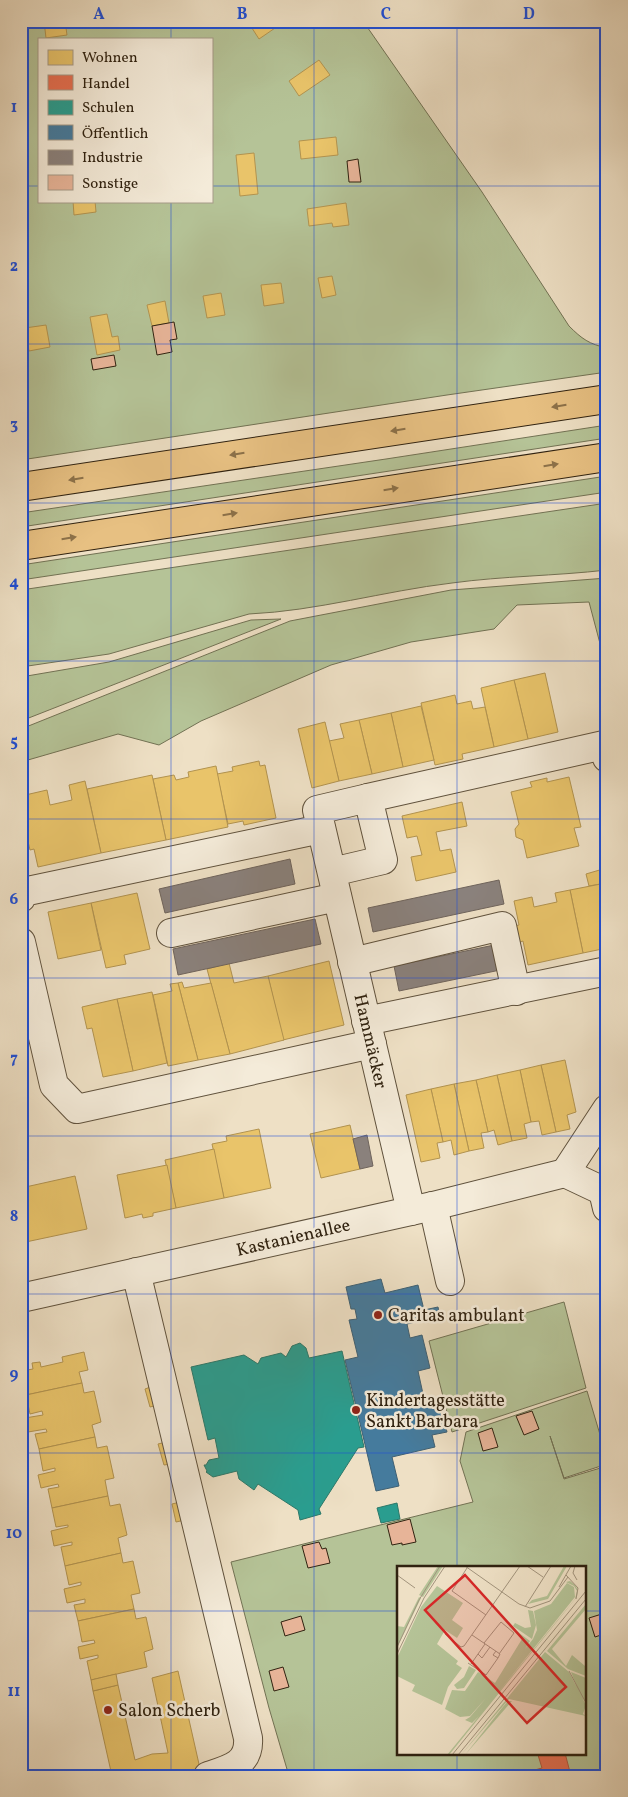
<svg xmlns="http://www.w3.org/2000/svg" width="628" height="1797" font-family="Vollkorn,serif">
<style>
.green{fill:#b5c397;stroke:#727254;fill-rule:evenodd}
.homes{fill:#e9c46a;stroke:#b2934f}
.shops{fill:#e76f51;stroke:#b0583e}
.schools{fill:#2a9d8f;stroke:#2c7869}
.public{fill:#457b9d;stroke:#3f6073}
.industry{fill:#8a817c;stroke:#6f645c}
.building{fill:#e7b498;stroke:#302210}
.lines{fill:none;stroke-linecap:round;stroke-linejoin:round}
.minor-casing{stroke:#60523d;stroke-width:30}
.highway-casing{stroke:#302210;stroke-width:30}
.minor{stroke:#f4ebd9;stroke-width:28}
.highway{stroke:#e7c082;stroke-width:28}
.oneway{fill:#8c7149}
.grid{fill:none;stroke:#1d4ed8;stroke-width:1;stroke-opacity:0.55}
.poi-dot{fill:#8f2418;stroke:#f4ebd9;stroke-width:2}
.labels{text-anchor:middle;stroke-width:5;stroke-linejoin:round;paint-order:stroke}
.street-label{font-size:18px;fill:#302210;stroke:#f4ebd9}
.poi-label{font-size:18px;fill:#302210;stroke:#f4ebd9;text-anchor:start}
.inset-road{fill:none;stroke:#a2947d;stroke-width:1}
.view{fill:#d62828;fill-opacity:0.15;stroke:#d62828;stroke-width:2.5}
.inset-edge{fill:none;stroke:#302210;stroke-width:2.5}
.neatline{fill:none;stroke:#1d4ed8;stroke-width:2}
.grid-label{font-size:16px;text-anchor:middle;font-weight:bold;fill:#1d4ed8}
</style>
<rect width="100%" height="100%" fill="#eee0c5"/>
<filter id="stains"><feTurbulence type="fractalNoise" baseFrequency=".004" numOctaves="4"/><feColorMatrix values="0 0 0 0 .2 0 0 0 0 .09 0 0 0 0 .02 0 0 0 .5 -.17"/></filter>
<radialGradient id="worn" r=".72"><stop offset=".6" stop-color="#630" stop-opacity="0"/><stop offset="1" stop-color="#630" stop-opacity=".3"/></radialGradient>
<!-- green -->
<g class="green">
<path d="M21,21h342l119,171 87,134c13,13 20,18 38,22v24l-160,23 -426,65zM39,39h172v162h-172z"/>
<path d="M607,425v13l-586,89v-14l365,-54z"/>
<path d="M607,476v16l-586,88v-15z"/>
<path d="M607,503v67c-52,6 -104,6 -155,13 -68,8 -135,28 -203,31l-140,40 -88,13v-77z"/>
<path d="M607,578v92l-18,-68 -72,3 -23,24 -83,13 -80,23 -130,56 -42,24 -41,-11 -97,28v-33l269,-108 161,-31z"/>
<path d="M281,619l-260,102v-44l88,-15 142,-42z"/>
<path d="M564,1302l22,86 -134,44 -23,-91z"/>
<path d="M587,1391l20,67v6l-43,14 -14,-42 14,43 43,-13v310h-318l-20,-68 -38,-146 242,-60 -13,-41 6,-29zM398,1567h186v186h-186z"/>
</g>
<!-- homes -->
<g class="homes">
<path d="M44,21h21l2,14 -21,3z"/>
<path d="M255,21h20l3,5 -19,13 -9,-14z"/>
<path d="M319,60l11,15 -31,21 -10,-15z"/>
<path d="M336,137l2,18 -37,4 -2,-18z"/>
<path d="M254,153l4,41 -18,2 -4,-41z"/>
<path d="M73,201h22l1,11 -22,3z"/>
<path d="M346,203l3,22 -16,2 -1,-4 -23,3 -2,-17z"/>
<path d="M332,276l4,19 -14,3 -4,-20z"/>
<path d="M281,283l3,20 -20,3 -3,-21z"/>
<path d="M221,293l4,22 -18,3 -4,-22z"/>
<path d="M165,301l4,22 -17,3 -5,-21z"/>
<path d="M107,314l5,23 6,-1 2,14 -23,5 -7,-38z"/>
<path d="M46,325l4,22 -21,4 -4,-23z"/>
<path d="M545,673l13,59 -30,7 -14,-59z"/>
<path d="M514,680l14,59 -34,8 -13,-59z"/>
<path d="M455,695l2,9 14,-3 2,8 12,-2 9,40 -32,7 1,5 -28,6 -14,-62z"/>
<path d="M421,706l13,54 -31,7 -12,-54z"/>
<path d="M391,713l12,54 -31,7 -13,-54z"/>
<path d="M359,720l13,54 -33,7 -10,-40 15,-3 -4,-14z"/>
<path d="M325,722l14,59 -27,7 -14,-59z"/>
<path d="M259,761l1,5 5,-1 11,53 -32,7 -1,-4 -15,3 -11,-50 16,-3 -1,-4z"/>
<path d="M216,766l12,61 -62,13 -13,-61 21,-4 2,5 13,-3 -1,-5z"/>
<path d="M152,775l14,65 -65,13 -14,-64z"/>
<path d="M569,777l12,50 -7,1 5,18 -52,12 -4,-18 -7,-3 -1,-8 4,-5 -8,-32 21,-5 -2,-5 17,-4v4z"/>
<path d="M85,781l16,72 -63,14 -4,-18 -4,1 -9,-39v-15l26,-6 3,15 22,-5 -3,-15z"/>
<path d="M462,802l5,24 -31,6 4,19 11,-2 5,23 -40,9 -5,-24 11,-2 -5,-19 -10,2 -5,-22z"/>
<path d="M603,869l3,14 -17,3 -3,-12z"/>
<path d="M606,883l1,65 -24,5 -13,-63z"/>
<path d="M570,890l13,63 -55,12 -5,-24 -5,2 -4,-17 5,-1 -5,-24 18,-4 2,10 23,-5 -2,-9z"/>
<path d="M137,893l13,56 -26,6 2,9 -20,4 -15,-65z"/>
<path d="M91,903l10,47 -43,9 -10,-47z"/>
<path d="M329,961l15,64 -61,15 -15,-64z"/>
<path d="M229,963l5,20 34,-7 16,64 -54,14 -23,-85z"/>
<path d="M182,982l2,6 27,-5 19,71 -32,6 -20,-77z"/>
<path d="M178,983l20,77 -30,6 -15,-71 19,-4 -2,-7z"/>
<path d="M152,992l15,71 -34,8 -16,-72z"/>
<path d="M117,999l16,72 -30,6 -11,-49 -5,1 -5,-22z"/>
<path d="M565,1060l11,52 -9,3 3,14 -14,3 -15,-67z"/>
<path d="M541,1065l15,67 -14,3 -3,-14 -8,1 -11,-52z"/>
<path d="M520,1070l11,52 -7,2 3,14 -15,3 -15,-66z"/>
<path d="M497,1075l15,66 -14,4 -4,-15 -6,2 -12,-52z"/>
<path d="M476,1080l12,52 -7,1 3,15 -15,3 -15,-67z"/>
<path d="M454,1084l15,67 -15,4 -3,-15 -8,2 -12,-53z"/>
<path d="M431,1089l12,53 -6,1 3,15 -19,4 -15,-67z"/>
<path d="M350,1125l10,44 -39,9 -11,-44z"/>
<path d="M259,1129l12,59 -47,10 -12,-54 15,-3 -1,-5z"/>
<path d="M214,1149l10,49 -48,10 -11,-48z"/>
<path d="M167,1165l9,43 -23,5v3l-10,2 -1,-4 -17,4 -8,-43z"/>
<path d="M75,1176l12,53 -66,14v-55z"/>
<path d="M84,1352l4,18 -9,2 3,11 -56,12 -5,-24 12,-2 -1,-6 8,-1 1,5 22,-5 -1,-5z"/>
<path d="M82,1383l2,10 10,-2 7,31 -9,3 3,12 -56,12 -4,-15 12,-2 -1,-3 -18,3 -3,-14 18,-3 -1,-4 -12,3 -4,-19z"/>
<path d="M153,1386l5,19 -8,2 -5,-18z"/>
<path d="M95,1437l2,11 10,-2 7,32 -9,2 3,16 -56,12 -4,-19 11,-2 -1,-3 -17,4 -3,-13 17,-4v-3l-12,3 -4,-22z"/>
<path d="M166,1442l5,22 -7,1 -6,-21z"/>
<path d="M108,1496l2,10 10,-2 7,31 -9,3 3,15 -56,13 -4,-19 11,-2v-3l-18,4 -3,-15 17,-4v-2l-12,2 -4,-19z"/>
<path d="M180,1502l5,18 -9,2 -4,-18z"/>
<path d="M121,1553l2,10 10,-2 7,32 -9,2 3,14 -56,12 -4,-16 11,-2v-4l-18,4 -3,-14 17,-4v-3l-12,3 -4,-19z"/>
<path d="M134,1609l2,10 10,-2 7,32 -9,3 3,15 -56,13 -4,-19 11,-3v-3l-18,4 -2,-12 17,-4 -1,-3 -12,2 -4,-21z"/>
<path d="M178,1671l23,102 -15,3h-74l-19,-85 25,-6 17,75 17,-6 16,-1 -16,-75z"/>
<path d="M116,1674l2,11 -25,6 -2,-11z"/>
</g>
<!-- shops -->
<path class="shops" d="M546,1753h19l6,23h-58l29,-8 -4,-13z"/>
<!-- schools -->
<g class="schools">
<path d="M300,1343l6,5 3,10 33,-7 22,96 -6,1 -39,61 2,5 -21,6 -2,-10 -40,-26 -4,6 -15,-11 -2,-8 -24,6 -7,-5 1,-1 -3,-6h2l3,-5 10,-2 -4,-20 -7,2 -17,-73 53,-12 14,9 3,-6 20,-5 5,4 6,-11z"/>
<path d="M397,1503l3,16 -19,4 -4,-15z"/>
</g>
<!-- public -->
<path class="public" d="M381,1279l4,14 33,-8 6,25 14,-3 2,9 -33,8 3,14 12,-3 8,33 -12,3 7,32 14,-3 8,32 -15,3 3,12 -43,10 7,29 -23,5 -31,-131 13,-3 -9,-37 8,-1 -2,-10h-4l-5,-22z"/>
<!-- industry -->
<g class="industry">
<path d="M290,859l5,25 -130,29 -6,-24z"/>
<path d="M499,880l5,24 -131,28 -5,-24z"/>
<path d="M315,919l6,25 -143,31 -5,-26z"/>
<path d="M499,944l6,25 -106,22 -5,-25z"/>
<path d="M367,1135l6,31 -13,3 -7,-30z"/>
</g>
<!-- building -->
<g class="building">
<path d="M358,159l3,23h-12l-2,-21z"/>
<path d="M174,322l3,17 -7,1 2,12 -15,3 -5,-29z"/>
<path d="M114,355l2,11 -23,4 -2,-11z"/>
<path d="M532,1411l7,18 -15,6 -8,-19z"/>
<path d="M492,1428l6,19 -15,4 -5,-18z"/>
<path d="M410,1519l6,23 -14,3v-2l-10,2 -5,-20z"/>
<path d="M319,1542l3,7 4,-1 4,15 -22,5 -6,-22z"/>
<path d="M605,1613l2,6v14l-12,4 -6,-19z"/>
<path d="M301,1616l4,14 -20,6 -4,-14z"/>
<path d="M283,1667l6,20 -15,4 -5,-20z"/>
</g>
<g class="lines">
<!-- minor casing -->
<g class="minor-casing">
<g id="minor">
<path d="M368,798l236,-53 3,13"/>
<path d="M332,872l51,-12 -15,-62 -51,12 94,401"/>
<path d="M21,898l2,-6 298,-63"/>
<path d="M171,933l166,-36"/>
<path d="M21,942l33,143 23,24 295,-65"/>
<path d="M352,962l150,-36 14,65"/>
<path d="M366,1021l241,-50"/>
<path d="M565,1173l42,-64"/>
<path d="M565,1173l38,18 4,17"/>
<path d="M433,1206l17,75"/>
<path d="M136,1272l112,466c2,26 -18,31 -40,38"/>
<path d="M21,1298l412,-92 132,-33"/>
</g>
</g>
<!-- highway casing -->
<g class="highway-casing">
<g id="highway">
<path d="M21,487l586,-88"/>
<path d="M21,546l586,-89"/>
</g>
</g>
<!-- minor -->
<use href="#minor" class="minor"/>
<!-- highway -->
<use href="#highway" class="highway"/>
</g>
<!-- one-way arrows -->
<defs><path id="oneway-solid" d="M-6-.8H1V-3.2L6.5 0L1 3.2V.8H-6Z" transform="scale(1.25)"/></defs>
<g class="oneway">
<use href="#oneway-solid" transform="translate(559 406) rotate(171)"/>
<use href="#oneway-solid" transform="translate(398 430) rotate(171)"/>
<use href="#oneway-solid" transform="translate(237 454) rotate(171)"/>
<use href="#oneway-solid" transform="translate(551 465) rotate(-9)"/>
<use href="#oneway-solid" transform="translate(76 479) rotate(171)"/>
<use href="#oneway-solid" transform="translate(391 489) rotate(-9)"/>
<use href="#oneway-solid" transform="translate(230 514) rotate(-9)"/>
<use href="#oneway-solid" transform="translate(69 538) rotate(-9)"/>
</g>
<!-- grid -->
<path class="grid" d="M171,21v18M314,21v1755M457,21v1546M21,186h18M211,186h396M171,201v1575M21,344h586M21,503h586M21,661h586M21,819h586M21,978h586M21,1136h586M21,1294h586M21,1453h586M21,1611h377M584,1611h23M457,1753v23"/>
<!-- markers -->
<g class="poi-dot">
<circle cx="378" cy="1315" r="5"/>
<circle cx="356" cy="1410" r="5"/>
<circle cx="108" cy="1710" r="5"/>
</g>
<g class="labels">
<!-- street labels -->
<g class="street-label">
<text transform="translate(371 1041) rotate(77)" y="6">Hammäcker</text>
<text transform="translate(293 1237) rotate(-13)" y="6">Kastanienallee</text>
</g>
<!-- poi labels -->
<g class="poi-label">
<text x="388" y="1321">Caritas ambulant</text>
<text x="366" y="1406">Kindertagesstätte<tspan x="366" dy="21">Sankt Barbara</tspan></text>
<text x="118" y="1716">Salon Scherb</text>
</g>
</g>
<!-- overview -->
<g transform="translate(397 1566)">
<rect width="189" height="189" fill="#eee0c5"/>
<path d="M41,0h5l-20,31 -4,-2zM167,0h3l-19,33 -20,5 4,-4 15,-4zM173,15l5,4 3,5 -1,6 -1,2 -127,157h-2l32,-39 -7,7 -7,-3 5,-3 16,-19 -16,18 -10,1 -15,-8 7,-19 13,1 13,-19 17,11 27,-44 -14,-14 22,16 -5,8 8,-10 4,-9 -3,-19 17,-7 16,-21 7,4 1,10 -83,103 83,-101 2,-8 -3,-5 -8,-4zM40,20l26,17 -11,17 11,8 -6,10 -12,-8 -8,14 21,17 -2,3 6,4 -14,19 -6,18 -30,-14 3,-6 -18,-9v-18l24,-51zM22,31l2,1 -24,50v-22l7,1zM189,38v5l-34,40 14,17 6,-11 13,11 1,10 -18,-7 -21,-18zM131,44l5,1 3,14 -4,14 -19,-13 2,-3 10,5 6,-1zM148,86l24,20 17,33 -3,9 3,2 -77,-17 -48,56zM72,100l7,4 -12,18 -7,1 -3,-4 10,-8zM174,106l15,6v24l-6,-6zM111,135h4l-47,54 37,-47z" fill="#b5c397"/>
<path class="inset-road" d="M68,0l54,38 11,4 20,-7 18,-24M130,0l16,11M178,0l-2,7 4,7M70,2l-15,23 34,24M0,9l18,13M169,9l12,13 -2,11M162,21l12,-21M128,41l26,-41M48,68l16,13 3,-1M75,69l28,19 -2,4 -5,-3 3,-4M87,77l17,-21 13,11 -15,21M67,80l56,-80M0,81l22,-47 21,-34M0,88l27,-56 21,-32M81,88l4,4 8,-11M71,97l18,12 12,-17M74,98l14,-20M172,105l17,32M55,189l134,-164M61,189l128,-156"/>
<path class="view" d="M68,9l101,112 -39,36 -102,-113z"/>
<rect width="189" height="189" class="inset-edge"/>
</g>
<!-- margin -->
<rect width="628" height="1797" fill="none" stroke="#eee0c5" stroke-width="55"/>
<!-- legend -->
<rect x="38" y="38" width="175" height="165" fill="#f4ebd9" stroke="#a69b89"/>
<rect x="48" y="50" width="25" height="15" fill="#e9c46a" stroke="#a69b89"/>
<text x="82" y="62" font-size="15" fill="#302210">Wohnen</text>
<rect x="48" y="75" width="25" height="15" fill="#e76f51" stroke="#a69b89"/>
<text x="82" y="88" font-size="15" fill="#302210">Handel</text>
<rect x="48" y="100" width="25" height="15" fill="#2a9d8f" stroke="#a69b89"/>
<text x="82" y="112" font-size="15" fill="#302210">Schulen</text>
<rect x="48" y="125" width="25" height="15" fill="#457b9d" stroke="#a69b89"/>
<text x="82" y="138" font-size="15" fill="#302210">Öffentlich</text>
<rect x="48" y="150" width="25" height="15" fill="#8a817c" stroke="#a69b89"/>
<text x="82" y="162" font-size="15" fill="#302210">Industrie</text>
<rect x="48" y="175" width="25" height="15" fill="#e7b498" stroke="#a69b89"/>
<text x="82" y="188" font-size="15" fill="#302210">Sonstige</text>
<rect x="28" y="28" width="572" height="1742" class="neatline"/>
<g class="grid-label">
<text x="99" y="19">A</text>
<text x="242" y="19">B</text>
<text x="386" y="19">C</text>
<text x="529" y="19">D</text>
<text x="14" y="112">1</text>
<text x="14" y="271">2</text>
<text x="14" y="429">3</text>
<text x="14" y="587">4</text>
<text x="14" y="746">5</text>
<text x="14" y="904">6</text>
<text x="14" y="1063">7</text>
<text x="14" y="1221">8</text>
<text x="14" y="1379">9</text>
<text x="14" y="1538">10</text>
<text x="14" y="1696">11</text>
</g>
<rect width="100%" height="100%" filter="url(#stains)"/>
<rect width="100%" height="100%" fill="url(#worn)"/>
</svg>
